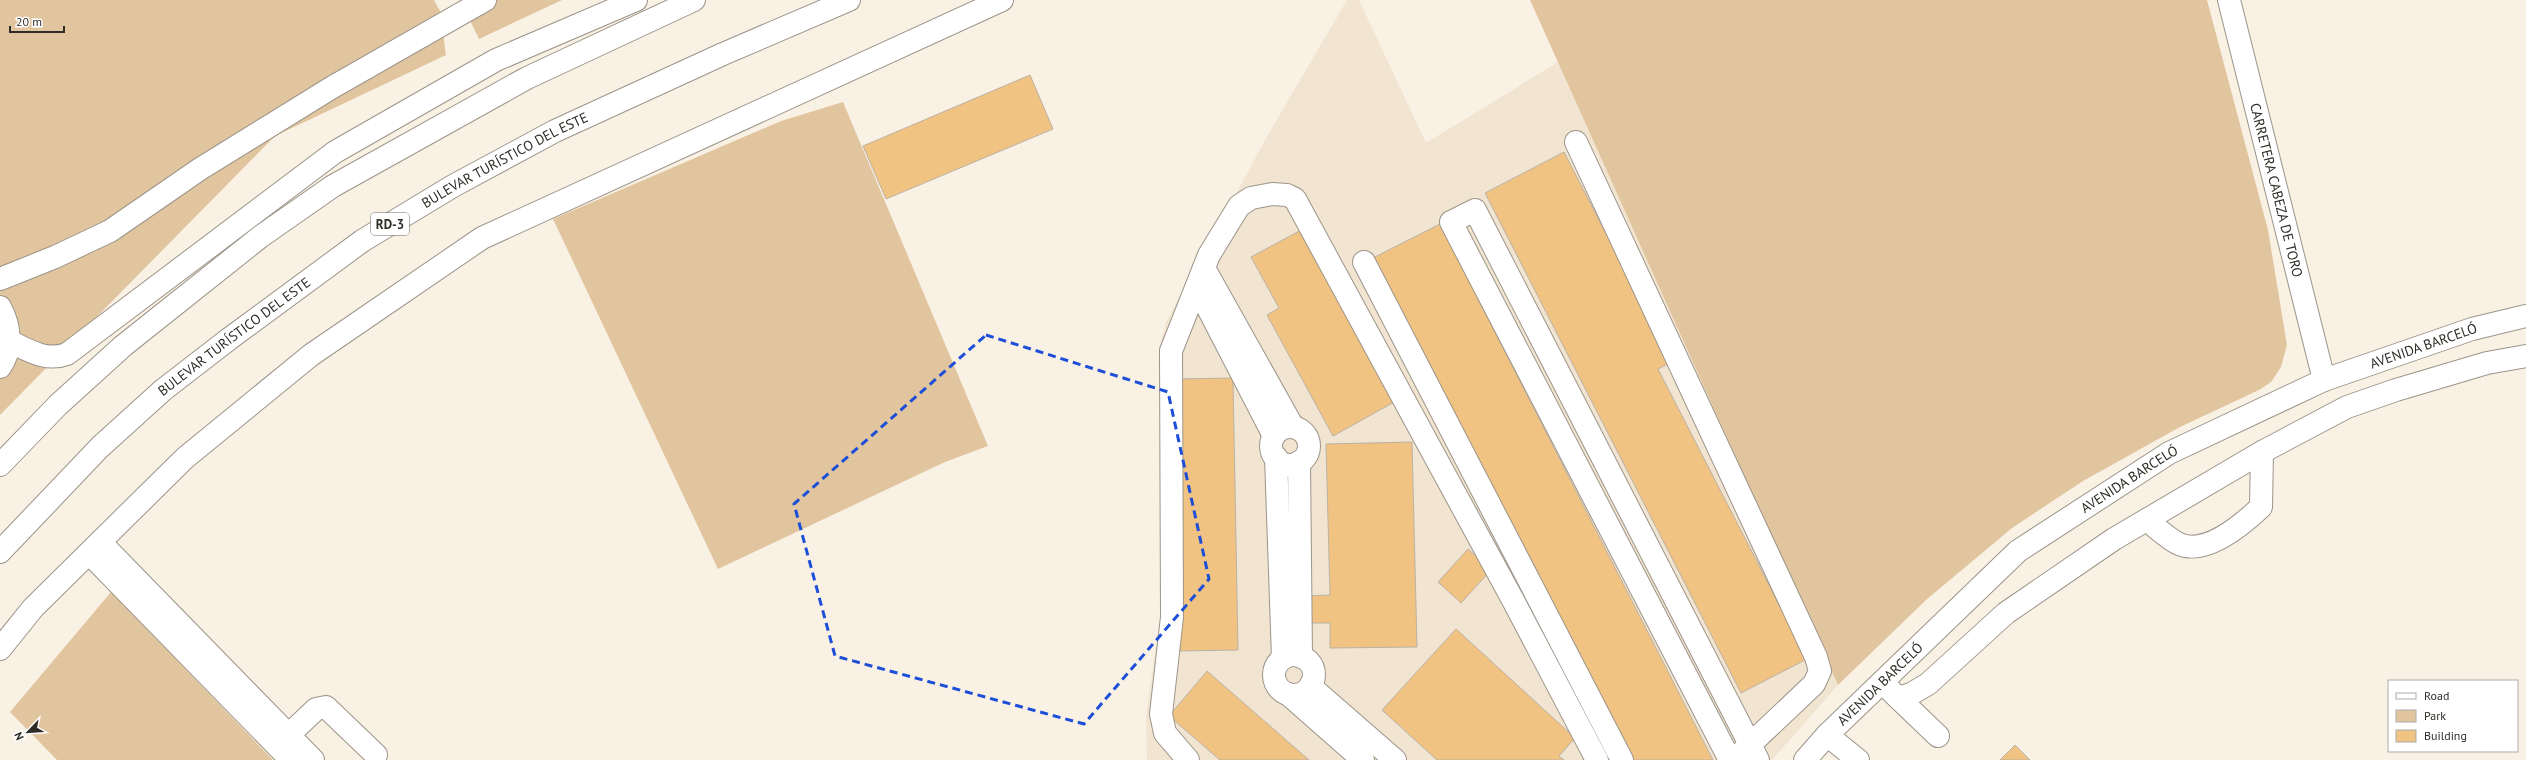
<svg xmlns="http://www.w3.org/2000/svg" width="2526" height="760" font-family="'PT Sans',sans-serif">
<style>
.built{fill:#f1e4d1}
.green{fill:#e1c59f}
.building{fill:#f1c382;stroke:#bab1a6}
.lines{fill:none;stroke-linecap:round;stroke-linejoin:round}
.minor-casing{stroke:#9c9489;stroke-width:24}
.highway-casing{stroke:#9c9489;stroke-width:24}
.minor{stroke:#fff;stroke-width:22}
.highway{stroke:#fff;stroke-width:22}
.marked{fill:none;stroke:#1d4ed8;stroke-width:3;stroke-dasharray:8 5;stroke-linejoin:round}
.labels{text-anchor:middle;stroke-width:3;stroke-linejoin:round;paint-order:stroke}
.shield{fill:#fff;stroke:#6d6b68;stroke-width:1}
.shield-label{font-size:13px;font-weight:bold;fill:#2f2c27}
.street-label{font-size:14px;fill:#2f2c27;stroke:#fff}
</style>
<rect width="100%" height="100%" fill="#faf1e5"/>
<!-- built -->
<path class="built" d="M1347,0h12l67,143 132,-81 280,623 -66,75h-625l-1,-44 16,-111 -3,-257 8,-28 102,-187z"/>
<!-- green -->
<g class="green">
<path d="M0,0h434l6,11 6,44 -171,81 -275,279z"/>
<path d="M460,0h102l-83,39z"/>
<path d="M1530,0h677l61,230 19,115 -6,22 -10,15 -12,8 -79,37 -97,54 -71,47 -86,72 -88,85z"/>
<path d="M843,102l145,344 -43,16 -227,107 -165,-350 228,-98z"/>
<path d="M111,592l162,168h-216l-47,-48z"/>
</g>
<!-- building -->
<g class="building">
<path d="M1030,75l23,54 -167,70 -23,-53z"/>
<path d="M1564,152l108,210 -14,7 149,290 -66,34 -256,-500z"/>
<path d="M1440,224l273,536h-84l-256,-502z"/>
<path d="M1303,229l93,172 -63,35 -66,-121 12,-7 -28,-51z"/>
<path d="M1233,378l5,272 -58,1 -5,-272z"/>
<path d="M1412,442l5,205 -87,1v-25h-24l-1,-27 25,-1 -4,-151z"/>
<path d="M1468,549l23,21 -30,33 -23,-21z"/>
<path d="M1456,629l119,109 -16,18 5,4h-127l-55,-50z"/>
<path d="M1207,671l102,89h-89l-51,-44z"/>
<path d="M2015,745l15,15h-30z"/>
</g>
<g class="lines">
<!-- minor casing -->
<g class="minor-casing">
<g id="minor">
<path id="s1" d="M2229,0l95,380"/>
<path d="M1576,142l240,515 4,14 -6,13 -74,70"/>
<path d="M1364,262l258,498"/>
<path d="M1204,268l89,159"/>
<path d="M0,279l55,-22 55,-26 90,-62 131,-81 154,-88"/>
<path d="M1197,287l77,149"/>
<path d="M0,307c10,18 13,42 0,60"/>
<circle cx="1290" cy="446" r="19"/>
<path d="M1276,457l7,201"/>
<path d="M1299,462l2,195"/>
<path d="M2147,520c10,8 20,18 32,24 27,12 64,-20 82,-37l1,-55"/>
<path d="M100,542l213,218"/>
<path d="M89,553l202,207"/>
<path d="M0,649l33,-41 152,-150 126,-103 171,-117 520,-238"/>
<circle cx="1294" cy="675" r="20"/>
<path d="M1310,686l85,74"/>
<path d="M1890,690l48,46"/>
<path d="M1288,694l75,66"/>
<path d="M1899,698l12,-4 17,-10 78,-71 108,-74 148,-87 85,-45 49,-17 91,-27 39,-7"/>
<path d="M1827,735l31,25"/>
<path d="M278,745l38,-36 10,-2 50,48"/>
<path d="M1188,760l-23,-27 -4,-19 11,-97 -1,-266 38,-96 30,-49 12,-8 21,-4 15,1 8,4 219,403 83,158"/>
<path d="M1730,760l-279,-538 24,-12 283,550"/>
<path id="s2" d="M1805,760l22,-25 191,-184 151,-98 155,-73 148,-51 54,-13"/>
</g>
</g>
<!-- highway casing -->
<g class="highway-casing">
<g id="highway">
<path d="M9,341c19,9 37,21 58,13l268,-202 161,-92 140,-60"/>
<path d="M0,465l58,-60 65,-59 137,-109 73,-51 194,-108 167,-78"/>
<path id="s3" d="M0,552l100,-105 63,-57 66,-51 133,-98 91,-55 102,-55 168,-77 126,-54"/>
</g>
</g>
<!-- minor -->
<use href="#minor" class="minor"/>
<!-- highway -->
<use href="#highway" class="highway"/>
</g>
<!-- marked area -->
<path class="marked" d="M986,335l182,57 41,187 -125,145 -249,-68 -41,-152z"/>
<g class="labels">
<!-- shield labels -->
<rect class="shield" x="371" y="213" width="38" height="22" rx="3"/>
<g class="shield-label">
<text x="390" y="229">RD-3</text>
</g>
<!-- street labels -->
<g class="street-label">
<text dy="5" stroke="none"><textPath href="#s3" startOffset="643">BULEVAR TURÍSTICO DEL ESTE</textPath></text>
<text dy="5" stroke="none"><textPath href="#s1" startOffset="196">CARRETERA CABEZA DE TORO</textPath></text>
<text dy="5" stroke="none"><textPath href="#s3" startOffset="319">BULEVAR TURÍSTICO DEL ESTE</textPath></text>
<text dy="5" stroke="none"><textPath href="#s2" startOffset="755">AVENIDA BARCELÓ</textPath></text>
<text dy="5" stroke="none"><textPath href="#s2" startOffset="431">AVENIDA BARCELÓ</textPath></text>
<text dy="5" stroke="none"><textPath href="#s2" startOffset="107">AVENIDA BARCELÓ</textPath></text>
</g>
</g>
<!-- legend -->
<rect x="2388" y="680" width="130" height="72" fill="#ffffff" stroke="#acaba9"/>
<rect x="2396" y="693" width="20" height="6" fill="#ffffff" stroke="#acaba9"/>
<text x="2424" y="700" font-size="12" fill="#2f2c27">Road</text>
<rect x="2396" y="710" width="20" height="12" fill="#e1c59f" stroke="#acaba9"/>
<text x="2424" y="720" font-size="12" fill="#2f2c27">Park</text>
<rect x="2396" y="730" width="20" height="12" fill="#f1c382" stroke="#acaba9"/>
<text x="2424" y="740" font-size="12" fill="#2f2c27">Building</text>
<!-- north arrow -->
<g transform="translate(28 732) rotate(245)" stroke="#ffffff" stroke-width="3" paint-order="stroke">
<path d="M0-3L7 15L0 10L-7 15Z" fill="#2f2c27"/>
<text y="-6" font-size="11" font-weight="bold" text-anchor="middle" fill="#2f2c27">N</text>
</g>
<!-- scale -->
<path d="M10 26v6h54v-6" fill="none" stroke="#2f2c27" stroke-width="2"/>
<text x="16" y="26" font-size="12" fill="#2f2c27" stroke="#ffffff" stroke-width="3" paint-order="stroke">20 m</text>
</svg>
